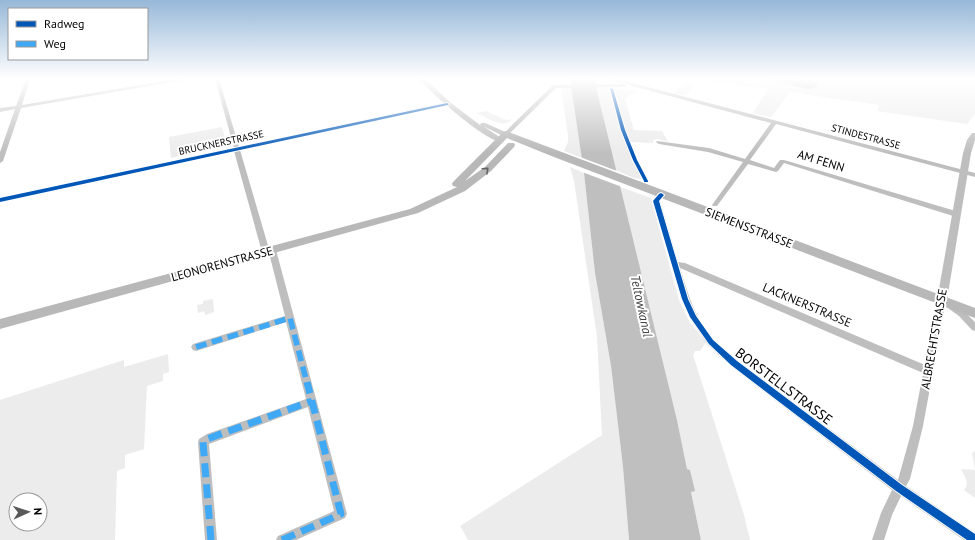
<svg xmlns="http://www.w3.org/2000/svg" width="975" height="540" font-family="'PT Sans',sans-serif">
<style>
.green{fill:#ececec;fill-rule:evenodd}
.water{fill:#bfbfbf}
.pier{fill:#fff}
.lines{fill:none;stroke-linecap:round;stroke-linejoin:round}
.minor{fill:#bebebe;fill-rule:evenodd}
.tertiary{fill:#bebebe;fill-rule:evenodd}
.secondary{fill:#b8b8b8;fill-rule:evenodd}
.quiet-far1{stroke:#3fa9f5;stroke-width:5.5;stroke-dasharray:11 5.5;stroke-linecap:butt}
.quiet{stroke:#3fa9f5;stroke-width:7;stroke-dasharray:14 7;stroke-linecap:butt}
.cycleway-casing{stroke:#fff;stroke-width:2}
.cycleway{fill:#0057b8;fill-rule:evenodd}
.oneway{stroke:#656565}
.labels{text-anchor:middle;stroke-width:4;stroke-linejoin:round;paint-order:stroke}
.far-street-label{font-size:10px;fill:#000;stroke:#fff}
.street-label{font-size:12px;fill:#000;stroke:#fff}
.water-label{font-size:13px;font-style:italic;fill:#444;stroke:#fff}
.near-street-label{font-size:14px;fill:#000;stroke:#fff}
</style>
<rect width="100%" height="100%" fill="#fff"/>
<!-- green -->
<g class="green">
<path d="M594,79h10l1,3 -7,1 2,5 36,2 -11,9 9,31 28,1 6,11 -10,-3 -5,1v3l-22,-1 7,19 11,19 -15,-2 -19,-8z"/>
<path d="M689,79h286v35l-8,10 -90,-13 2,-6 -89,-13 -19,25 -18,-4 15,-24 -68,-9 -15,16 -11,-3z"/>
<path d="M572,87l10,71 -18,-7 4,-9v-7l-7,-46z"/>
<path d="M486,111l20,9 7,-1c-12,11 -25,-2 -37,-6z"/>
<path d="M222,127l5,19 -56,12 -2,-21z"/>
<path d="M570,167l14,6 11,100 16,93 12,101 6,73h-161l-8,-14 142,-91 -5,-98 -23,-156z"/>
<path d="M620,187l31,11 28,102 11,23 16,19 -6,9h-5l-2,4 51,160 6,25h-49l-10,-49h3l-4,-21 -3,-1 -10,-49z"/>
<path d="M213,299l1,13 -9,3 -1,-4 -6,2 -1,-8 6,-1v-3z"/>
<path d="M168,354l1,18 -6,2v7l-16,5 -3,63 -19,6v13l-8,3 -2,69h-115v-140l124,-40v7zM16,500h24v24h-24z"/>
<path d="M975,451v47l-11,-8c6,-7 1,-13 -3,-21l14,1 -3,-17z"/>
</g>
<!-- water -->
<g class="water">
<path d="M570,79h24l83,341 10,49 3,1 5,21 -4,1 10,48h-72l-6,-73 -12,-101 -16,-93 -11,-100z"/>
<path d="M763,79h37l16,3 1,5 -9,2z"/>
</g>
<!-- pier -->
<path class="pier" d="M580,157l37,14 5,16 -40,-15z"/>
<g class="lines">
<!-- minor -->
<g class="minor">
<path d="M26,79h4l-8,26 154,-26h10l-2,1 -163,28 -18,53 -3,2v-11l15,-43 -15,3v-4l16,-2z"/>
<path d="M215,79h4l20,68 208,-45 3,2 -210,46 29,99 3,-2 4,3 71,264 -2,4 -49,22h-20l2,-4 56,-25 -26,-104 -99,37 8,96h-12l-7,-98 1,-3 8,-5 99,-35 -20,-77 -90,29 -3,-1 -2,-3 2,-3 92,-28 -16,-63 -3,2 -4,-3 -28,-101 -234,51v-4l234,-50z"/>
<path d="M610,79h7l358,94v4l-199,-53 -26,36 24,8 6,-8h4l175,52 1,2 -4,2h-3l-169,-53 -6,8 -2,1 -28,-8 -31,42h-4l-1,-1 31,-43 -35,-10 -49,-8 -3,-2 1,-1 52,7 36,11 26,-36 -161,-43z"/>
<path d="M624,84l2,1v2l-70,1 -48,47 -5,-1 50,-49z"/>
<path d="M661,193l3,2 -4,6 18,61 7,1 240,102 14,-67c10,-3 29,17 36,24v9l-3,-1 -13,-14 -14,-10 -22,120 -13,53 -4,7 69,47v7h-11l-63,-44 -9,19 -8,25h-12l9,-27 11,-23 -161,-124 -23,-21 -19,-28 -8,-18 -28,-98 6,-7zM680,268l243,105 -10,53 -15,54 -161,-120c-7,-7 -16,-13 -23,-20 -19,-21 -26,-46 -34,-72z"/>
</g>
<!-- tertiary -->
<g class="tertiary">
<path d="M419,79h6l26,24 29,22 1,-2h4l25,11 -4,2h-3l-20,-10 21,14 -1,2c-15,2 -73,-50 -84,-63z"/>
<path d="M972,133h3v7l-4,13 -24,147 -1,3h-8l-1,-3 26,-147 4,-13z"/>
</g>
<!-- secondary -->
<path class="secondary" d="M506,131l469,177v10l-421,-161 -47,-19 -42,43 20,-14 23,-24h6l1,2 -1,2 -23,24 -26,20 -47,22 -418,116v-10l410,-110 47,-22 -4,-1 -1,-2 1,-2 50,-50z"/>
<!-- quiet-far1 -->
<path class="quiet-far1" d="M196,347l94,-29 17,65"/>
<!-- quiet -->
<g class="quiet">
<path d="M211,540l-8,-98 4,-3 105,-38"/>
<path d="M282,540l59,-26 -34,-132"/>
</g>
<!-- cycleway casing -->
<g class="cycleway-casing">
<g id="cycleway">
<path d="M610,88l3,1 12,41 12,30 11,21v1h-4v-1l-11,-21 -12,-30z"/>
<path d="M447,103l2,1 -1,1 -448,97v-4z"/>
<path d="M661,193l3,2 -5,6 29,98 8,17 17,24 24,21 165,124 73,49v6h-8l-71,-49 -165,-126 -22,-21 -19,-27 -8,-18 -29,-98 6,-7z"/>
</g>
</g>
<!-- cycleway -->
<use href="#cycleway" class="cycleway"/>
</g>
<!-- one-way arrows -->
<defs><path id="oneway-chevron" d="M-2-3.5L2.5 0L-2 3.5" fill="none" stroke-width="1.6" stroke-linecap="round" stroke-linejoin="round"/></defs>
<use class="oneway" href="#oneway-chevron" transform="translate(486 170) rotate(-42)"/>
<!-- sky -->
<linearGradient id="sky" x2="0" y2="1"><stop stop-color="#97b8d8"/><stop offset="0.51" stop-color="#fff"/><stop offset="1" stop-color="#fff" stop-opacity="0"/></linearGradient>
<rect width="975" height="154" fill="url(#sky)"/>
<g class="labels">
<!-- far-street labels -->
<g class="far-street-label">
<text transform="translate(866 136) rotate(15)" y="4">STINDESTRASSE</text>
<text transform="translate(221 142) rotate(-12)" y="4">BRUCKNERSTRASSE</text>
</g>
<!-- street labels -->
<g class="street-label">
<text transform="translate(821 161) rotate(17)" y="4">AM FENN</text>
<text transform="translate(749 228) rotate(21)" y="4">SIEMENSSTRASSE</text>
<text transform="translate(222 264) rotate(-15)" y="4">LEONORENSTRASSE</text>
<text transform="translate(807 305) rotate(23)" y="4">LACKNERSTRASSE</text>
<text transform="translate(934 339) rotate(-80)" y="4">ALBRECHTSTRASSE</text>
</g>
<!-- water labels -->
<g class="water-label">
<text transform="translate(642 306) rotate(78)" y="5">Teltowkanal</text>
</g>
<!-- near-street labels -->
<g class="near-street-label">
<text transform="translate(784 386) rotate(37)" y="5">BORSTELLSTRASSE</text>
</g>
</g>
<!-- legend -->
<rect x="8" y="8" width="140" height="52" fill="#ffffff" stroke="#999999"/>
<rect x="16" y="21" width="20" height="6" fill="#0057b8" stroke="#999999"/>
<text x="44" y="28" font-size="12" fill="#000000">Radweg</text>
<rect x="16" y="41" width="20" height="6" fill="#3fa9f5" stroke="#999999"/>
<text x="44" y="48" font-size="12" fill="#000000">Weg</text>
<!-- north arrow -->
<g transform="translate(28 512) rotate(87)"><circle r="19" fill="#ffffff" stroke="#999999"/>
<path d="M0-3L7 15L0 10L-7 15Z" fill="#595959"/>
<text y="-6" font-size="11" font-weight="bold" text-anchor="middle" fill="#000000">N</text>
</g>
</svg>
